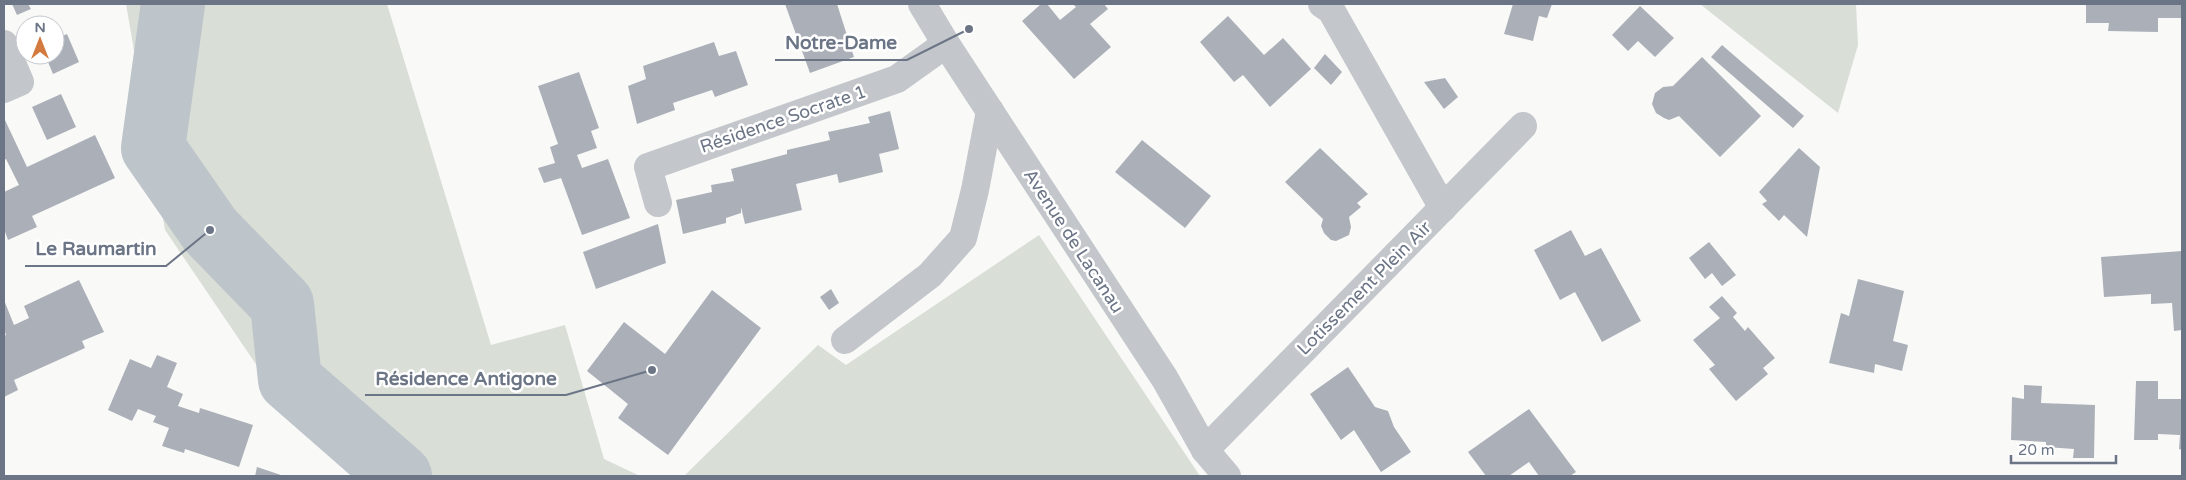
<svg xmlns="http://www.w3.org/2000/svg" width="2186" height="480" font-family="'Varela Round',sans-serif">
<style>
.green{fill:#d9ded7}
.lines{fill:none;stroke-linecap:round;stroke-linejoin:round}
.river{stroke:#bdc4ca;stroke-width:64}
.building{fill:#abb0b8}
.minor{stroke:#c3c6ca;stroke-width:28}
.tertiary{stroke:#c3c6ca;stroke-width:28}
.labels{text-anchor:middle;stroke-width:5;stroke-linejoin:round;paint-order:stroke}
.street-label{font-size:18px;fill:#6b7586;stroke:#fff}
.leader{fill:none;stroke:#6b7586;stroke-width:2}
.callout-dot{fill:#6b7586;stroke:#fff;stroke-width:2}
.callout-label{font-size:19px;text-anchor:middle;font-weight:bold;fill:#6b7586;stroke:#fff;stroke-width:5;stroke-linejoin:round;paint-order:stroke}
</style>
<rect width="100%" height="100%" fill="#f9f9f8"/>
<!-- green -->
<g class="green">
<path d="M126,4h261l104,341 74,-20 39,134 36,17h-273l-99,-94 -103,-152z"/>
<path d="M1700,4h156l2,41 -20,68z"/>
<path d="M1039,235l161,241h-516l134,-131 28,20z"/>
</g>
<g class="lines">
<!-- river -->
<path class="river" d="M173,4l-20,144 57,82 72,74 8,76 110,96"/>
</g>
<!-- building -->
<g class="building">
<path d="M12,4h16l3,5 -14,6z"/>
<path d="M785,4h52l17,53 -44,16z"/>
<path d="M1041,4h6l13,16 16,-13 -3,-3h31l4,5 -18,15 21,23 -37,32 -52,-58z"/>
<path d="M1513,4h39l-5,14 -8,-2 -6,25 -29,-7z"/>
<path d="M2086,4h96v14h-24v14l-50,-1 1,-8h-23z"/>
<path d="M1640,6l34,32 -19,19 -17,-16 -10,10 -16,-16z"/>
<path d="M1228,16l36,39 19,-17 28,31 -41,38 -27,-32 -9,7 -34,-40z"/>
<path d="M67,34l12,28 -26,12 -8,-19h10v-16z"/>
<path d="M714,42l5,14 17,-5 12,34 -33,12 -3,-7 -39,13 2,7 -38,14 -9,-38 18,-7 -3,-13z"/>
<path d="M1722,45l82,71 -11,12 -82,-71z"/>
<path d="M1325,54l17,18 -11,13 -17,-17z"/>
<path d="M1702,57l59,59 -41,41 -41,-41 -10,4 -5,-2 -8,-5 -4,-9 3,-11 8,-6 10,-1z"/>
<path d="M579,72l20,56 -8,3 6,17 -20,7 5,13 26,-9 22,59 -48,17 -21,-57 -17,5 -6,-15 17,-5 -5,-16 8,-3 -20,-58z"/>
<path d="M1445,78l13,19 -14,12 -20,-27z"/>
<path d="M61,94l15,33 -29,13 -15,-33z"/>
<path d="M890,111l9,38 -20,5 4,18 -44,11 -2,-9 -41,10 6,26 -57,14 -4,-17v6l-15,5v5l-43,11 -7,-34 36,-8 -1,-7 23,-4 -3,-12 56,-15v-4l43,-10 -2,-8 42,-9 -2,-6z"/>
<path d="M5,120l22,47 68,-32 20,43 -83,38 5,11 -29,13 -4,-11v-37l15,-7 -13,-26 -2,1z"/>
<path d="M1142,140l69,56 -26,32 -70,-56z"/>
<path d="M1320,148l48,46 -11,9 4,4 -12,10 2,10 -2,8 -13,6 -5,-1 -7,-7 -3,-7 2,-7 -38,-37z"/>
<path d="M1799,148l21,19 -13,70 -23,-22 -5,6 -17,-17 5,-3 -8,-9z"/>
<path d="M658,224l8,39 -70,26 -13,-37z"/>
<path d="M1571,230l14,26 16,-8 40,73 -39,21 -27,-50 -15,8 -26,-50z"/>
<path d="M1709,242l27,33 -14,11 -10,-13 -7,6 -16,-21z"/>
<path d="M2182,251v79l-8,1 -2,-28 -21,1v-10l-47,3 -3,-40z"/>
<path d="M1858,279l46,12 -11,50 15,4 -6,26 -27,-7 -1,9 -45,-10 12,-50 8,3z"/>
<path d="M79,280l25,52 -22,9 3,7 -71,32 4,10 -14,7v-61l2,-1 -2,-6v-29l10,25 15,-7 -5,-12z"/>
<path d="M831,289l8,14 -10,7 -9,-13z"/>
<path d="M712,290l49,38 -93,127 -50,-37 10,-14 -41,-33 37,-49 41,32z"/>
<path d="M1722,296l15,17 -4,4 12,14 3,-4 27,31 -12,10 5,6 -32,27 -27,-32 6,-4 -22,-25 27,-22 -11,-11z"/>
<path d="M157,355l20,8 -10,24 16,7 -5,12 21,7 1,-5 53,17 -14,42 -54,-18 -1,4 -22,-7 7,-18 -16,-6 3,-6 -18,-7 -6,12 -24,-11 22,-51 21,9z"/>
<path d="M1348,367l27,40 13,4 6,16 17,25 -30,20 -27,-42 -13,10 -31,-46z"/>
<path d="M2136,381h22v18h24v51l-3,-1 1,-14 -22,-1v6h-24z"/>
<path d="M2024,385l18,1 -1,17 54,2 -1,53h-21l1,-9 -28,-2v-5l-35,-2 1,-43 12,2z"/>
<path d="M1529,409l47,63 -6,4h-31l-10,-14 -20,14h-23l-18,-24z"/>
<path d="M257,467l27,9h-29z"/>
</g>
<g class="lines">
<!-- minor -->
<g class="minor">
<path d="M1322,4l9,6 112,198"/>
<path d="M4,44l16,38 -16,7"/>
<path d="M658,203l-10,-36 249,-88 49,-35"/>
<path d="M845,340l85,-65 33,-37 12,-48 15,-79"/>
<path d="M1205,450l318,-324"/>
</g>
<!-- tertiary -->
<path class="tertiary" d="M922,4l24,40 219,335 40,71 22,26"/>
</g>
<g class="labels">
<!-- street labels -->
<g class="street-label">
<text transform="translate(783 119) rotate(-19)" y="6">Résidence Socrate 1</text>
<text transform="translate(1074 241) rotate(57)" y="6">Avenue de Lacanau</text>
<text transform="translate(1364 288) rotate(-45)" y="6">Lotissement Plein Air</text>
</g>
</g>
<!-- callouts -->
<path class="leader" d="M969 29L907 60H775M210 230L166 266H25M652 370L566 395H365"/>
<g class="callout-dot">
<circle cx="969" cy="29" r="5"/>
<circle cx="210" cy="230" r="5"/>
<circle cx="652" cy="370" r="5"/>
</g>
<g class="callout-label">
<text x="841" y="49">Notre-Dame</text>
<text x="96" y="255">Le Raumartin</text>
<text x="466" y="385">Résidence Antigone</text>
</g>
<!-- border -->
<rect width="2186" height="480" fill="none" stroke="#6b7586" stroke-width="10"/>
<!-- north arrow -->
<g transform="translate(40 40)"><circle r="24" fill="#ffffff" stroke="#c4c8cf"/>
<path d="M0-4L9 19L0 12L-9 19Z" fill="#d37a3e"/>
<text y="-8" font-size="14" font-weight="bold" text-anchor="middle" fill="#6b7586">N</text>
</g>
<!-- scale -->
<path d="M2011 455v8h105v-8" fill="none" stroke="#6b7586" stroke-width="2.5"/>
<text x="2018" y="455" font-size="15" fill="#6b7586" stroke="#ffffff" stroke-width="4" paint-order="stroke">20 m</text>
</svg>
